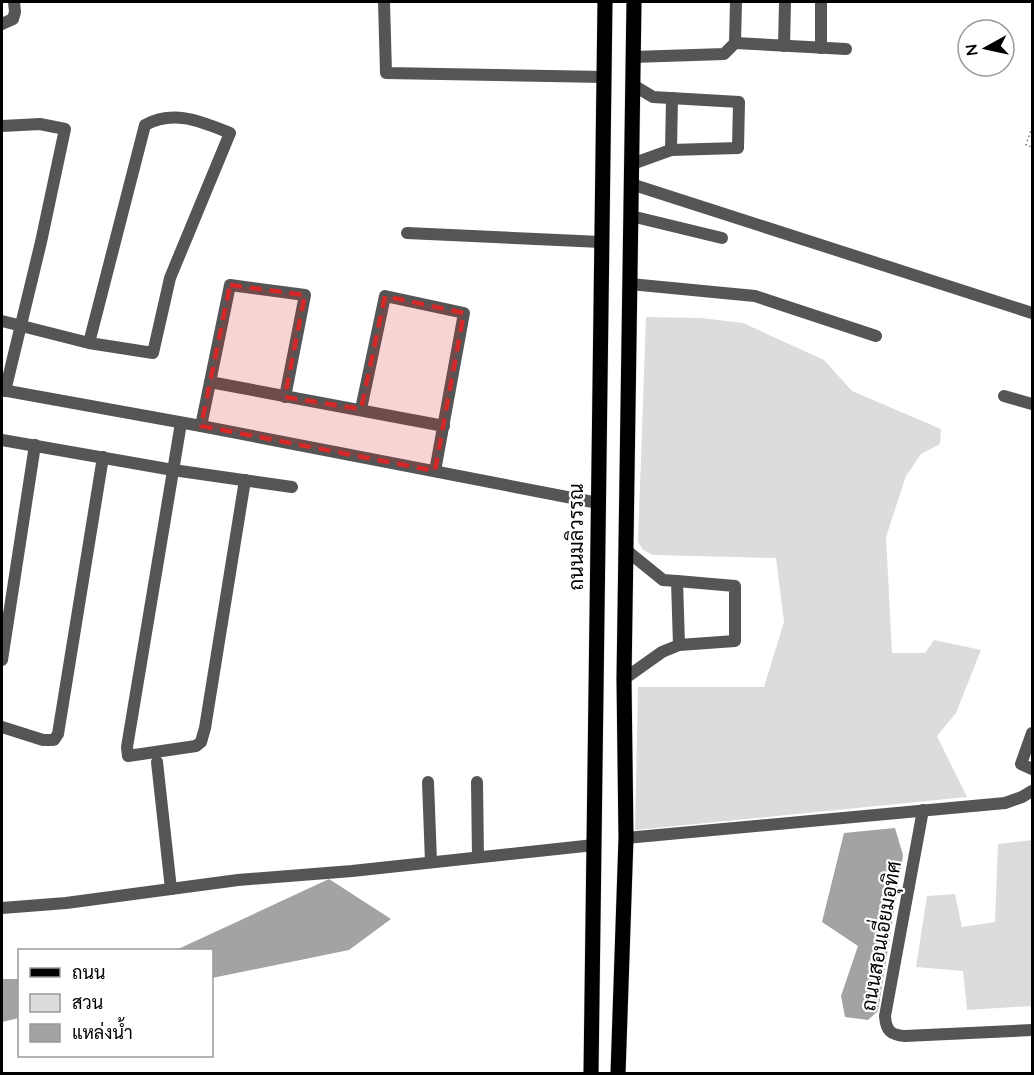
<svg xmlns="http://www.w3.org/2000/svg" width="1034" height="1075" font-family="Quicksand,Sarabun,sans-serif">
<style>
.green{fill:#dcdcdc}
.water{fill:#a3a3a3}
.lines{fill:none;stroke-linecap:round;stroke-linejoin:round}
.major-casing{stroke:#dbdbdb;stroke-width:16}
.path{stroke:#777;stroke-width:1.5;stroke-dasharray:1.5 3;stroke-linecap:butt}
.minor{stroke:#555;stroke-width:12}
.major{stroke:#000;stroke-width:15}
.marked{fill:#d62828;fill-opacity:0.2;stroke:#d62828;stroke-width:4.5;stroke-dasharray:12 8;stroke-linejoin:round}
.labels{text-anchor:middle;stroke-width:4.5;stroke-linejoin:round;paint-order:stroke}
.street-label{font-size:20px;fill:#000;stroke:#fff}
</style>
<rect width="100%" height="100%" fill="#fff"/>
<!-- green -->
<g class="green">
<path d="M646,317l55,1 42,5 81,37 28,31 89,38 -1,15 -19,10 -15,22 -20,61 6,116h33l9,-13 47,10 -25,63 -19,23 30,61 -332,33 3,-143h126l20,-65 -8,-64 -123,-3 -10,-5 -5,-8z"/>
<path d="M1032,840v166l-65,4 -4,-39 -47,-4 11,-71 28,-2 7,33 33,-5 3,-78z"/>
</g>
<!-- water -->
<g class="water">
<path d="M895,828l8,27 -25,156 -10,9 -23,-3 -4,-21 17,-50 -36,-24 22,-89z"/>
<path d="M329,879l62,40 -42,31 -137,28v-28h-36z"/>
<path d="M2,979h17v39l-17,4z"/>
</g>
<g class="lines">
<!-- major casing -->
<g class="major-casing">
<g id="major">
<path d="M591,1074l14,-1072"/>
<path d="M618,1074l8,-236 -2,-159 10,-677"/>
</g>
</g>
<!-- path -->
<path class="path" d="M1032,127l-6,18 6,2"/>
<!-- minor -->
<g class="minor">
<path d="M384,2l2,71 218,4"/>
<path d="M2,24l11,-5 2,-7 -1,-10"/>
<path d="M735,43l111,6"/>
<path d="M784,46l1,-44"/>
<path d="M821,48v-46"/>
<path d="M633,57l91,-3 11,-11 1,-41"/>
<path d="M2,126l38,-2 25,5 -24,113 -36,149"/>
<path d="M671,150l1,-52"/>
<path d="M632,164l39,-14 67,-2 1,-46 -86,-5 -20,-12"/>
<path d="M631,184l401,129"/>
<path d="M631,216l91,22"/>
<path d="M407,233l194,9"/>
<path d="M630,284l125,12 121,40"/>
<path d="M2,321l87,22 64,10 17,-75 60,-145c-28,-11 -56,-24 -85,-8l-56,218"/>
<path d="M210,382l234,44"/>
<path d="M2,390l199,36 397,77"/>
<path d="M1004,396l28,8"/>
<path d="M361,409l24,-113 79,17 -29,158"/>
<path d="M181,423l-54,324 1,9 68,-10 5,-4 4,-14 40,-248"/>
<path d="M201,426l29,-141 75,10 -20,102"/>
<path d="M2,440l171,30 119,17"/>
<path d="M677,581l58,5v55l-56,4"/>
<path d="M2,660l33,-215"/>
<path d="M624,679l38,-27 17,-7 -2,-64 -14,-1 -37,-30"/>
<path d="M2,727l41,13h11l4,-6 45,-277"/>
<path d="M1032,733l-11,31 11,5"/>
<path d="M157,762l14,127"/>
<path d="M428,782l3,80"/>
<path d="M477,782l1,75"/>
<path d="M923,810l-38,206c1,15 6,19 20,20l127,-6"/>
<path d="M626,838l379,-35 17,-6 10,-6"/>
<path d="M2,908l64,-5 172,-23 114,-9 242,-26"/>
</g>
<!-- major -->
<use href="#major" class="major"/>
</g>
<!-- marked area -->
<path class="marked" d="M230,285l75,10 -20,102 76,12 24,-113 79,17 -29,158 -234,-45z"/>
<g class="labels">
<!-- street labels -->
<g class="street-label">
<text transform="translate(576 537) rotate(-90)" y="7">ถนนมลิวรรณ</text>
<text transform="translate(881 936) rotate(-80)" y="7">ถนนสอนเอี่ยมอุทิศ</text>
</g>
</g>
<!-- border -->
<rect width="1034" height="1075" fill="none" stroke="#000000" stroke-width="6"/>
<!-- legend -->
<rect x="18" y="949" width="195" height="108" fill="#ffffff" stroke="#999999" stroke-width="1.5"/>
<rect x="30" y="968" width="30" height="9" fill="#000000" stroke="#999999" stroke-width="1.5"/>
<text x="72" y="979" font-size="18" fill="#000000">ถนน</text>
<rect x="30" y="994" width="30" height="18" fill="#dcdcdc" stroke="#999999" stroke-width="1.5"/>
<text x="72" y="1009" font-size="18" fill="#000000">สวน</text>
<rect x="30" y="1024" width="30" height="18" fill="#a3a3a3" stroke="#999999" stroke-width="1.5"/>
<text x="72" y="1039" font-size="18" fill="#000000">แหล่งน้ำ</text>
<!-- north arrow -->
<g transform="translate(986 48) rotate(262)"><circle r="28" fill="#ffffff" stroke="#999999" stroke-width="1.5"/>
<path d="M0-4.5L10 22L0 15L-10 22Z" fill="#000000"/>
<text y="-9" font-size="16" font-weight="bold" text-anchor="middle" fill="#000000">N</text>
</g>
</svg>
